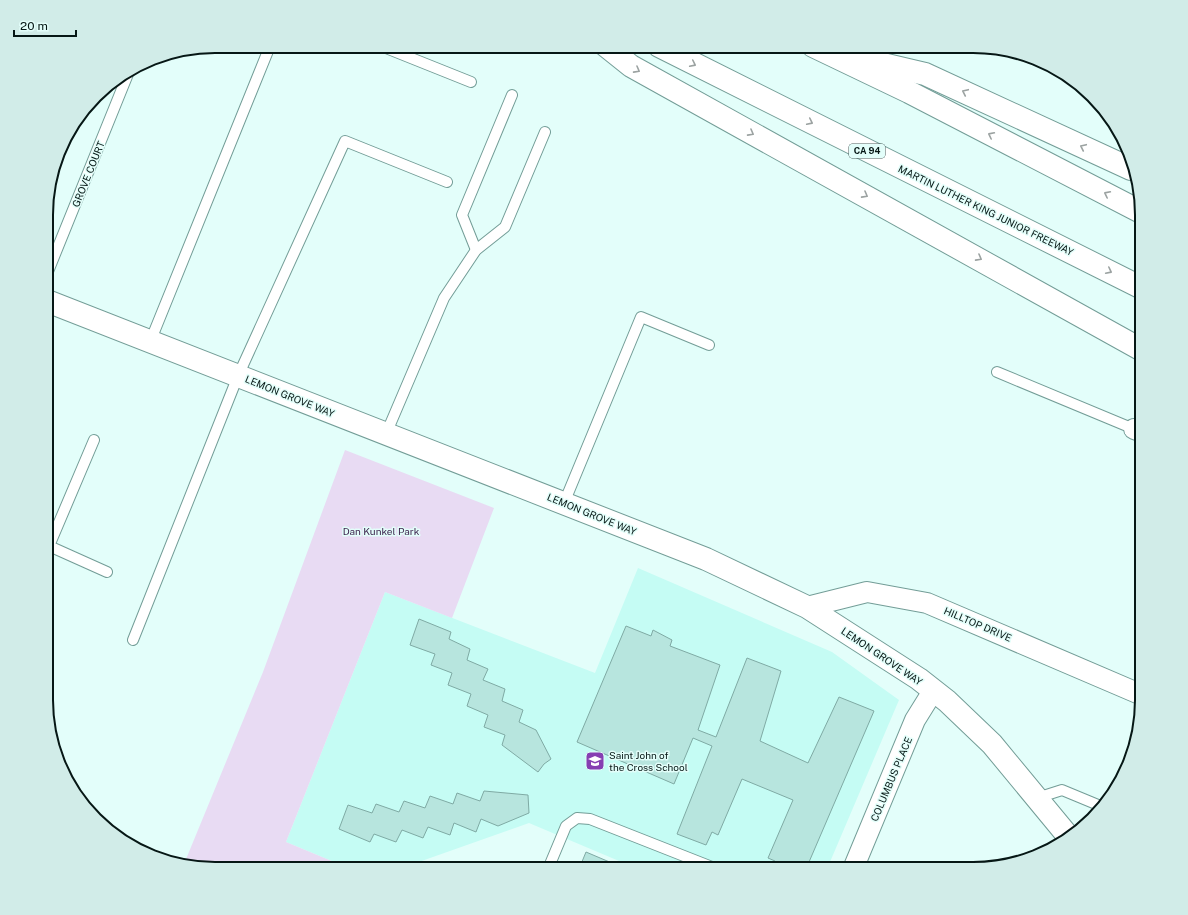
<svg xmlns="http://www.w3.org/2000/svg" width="1188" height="915" font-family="'Public Sans',sans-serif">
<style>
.built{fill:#c5fcf4}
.green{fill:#e8dbf3}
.building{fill:#b7e5de;stroke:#7faaa4}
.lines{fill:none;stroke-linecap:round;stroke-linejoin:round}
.lane-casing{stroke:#739d97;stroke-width:12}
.street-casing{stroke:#739d97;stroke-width:22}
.secondary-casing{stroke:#739d97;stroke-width:24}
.highway-casing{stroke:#739d97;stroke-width:24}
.lane{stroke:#fff;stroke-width:10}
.street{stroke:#fff;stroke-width:20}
.secondary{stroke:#fff;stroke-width:22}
.highway{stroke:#fff;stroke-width:22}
.oneway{stroke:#9ba2a1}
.labels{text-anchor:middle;stroke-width:3;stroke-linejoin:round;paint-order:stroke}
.shield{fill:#e3fefa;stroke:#485c5a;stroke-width:1}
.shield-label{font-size:9px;font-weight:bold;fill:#061715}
.street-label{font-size:10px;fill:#061715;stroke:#e3fefa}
.park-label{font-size:10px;fill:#3d244e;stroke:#e3fefa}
.poi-label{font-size:10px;fill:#061715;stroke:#e3fefa;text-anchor:start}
.rim{fill:none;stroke:#061715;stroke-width:2}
</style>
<rect width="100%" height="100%" fill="#e3fefa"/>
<!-- built -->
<path class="built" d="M638,568l194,84 67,48 -72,169h-189l-109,-46 -130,46h-48l-65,-27 99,-250 210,81z"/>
<!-- green -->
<path class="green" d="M345,450l149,58 -42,110 -67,-26 -99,250 65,27h-147l-20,-5 79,-192z"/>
<!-- building -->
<g class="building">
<path d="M419,619l32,13 -2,7 21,10 -3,11 21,9 -5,11 22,9 -3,12 21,9 -4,12 17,8 15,29 -7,5 -6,8 -36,-27 3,-10 -21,-8 4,-12 -21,-9 4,-12 -23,-9 4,-12 -21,-8 4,-11 -25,-9z"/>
<path d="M626,626l25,10 2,-6 19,10 -2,6 50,19 -22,65 18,7 31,-79 34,13 -21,70 48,22 31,-66 35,14 -68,158h-33l2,-8 -7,-3 25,-58 -51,-21 -24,56 -6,-3 -6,13 -29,-11 35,-88 -19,-8 -19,46 -97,-42z"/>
<path d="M484,791l44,4 1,18 -31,13 -17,-7 -5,13 -22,-9 -4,12 -22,-8 -5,11 -21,-8 -6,12 -22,-8 -4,8 -31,-13 9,-24 24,8 4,-9 23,8 5,-11 21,7 5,-12 23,8 4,-11 23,8z"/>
<path d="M586,852l40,17h-47z"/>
</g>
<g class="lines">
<!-- lane casing -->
<g class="lane-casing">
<g id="lane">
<path d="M381,46l90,36"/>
<path d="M476,250l-14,-35 50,-120"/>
<path d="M47,274l81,-200"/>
<path d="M150,342l120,-296"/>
<path d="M997,372l137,57"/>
<path d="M386,434l58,-136 32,-48 29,-23 40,-95"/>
<path d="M94,440l-45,106 58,26"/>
<path d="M564,503l77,-186 68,28"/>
<path d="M133,640l105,-264 107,-235 102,41"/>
<path d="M1037,798l25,-8 41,17"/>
<path d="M548,869l18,-43 11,-8 13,1 127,50"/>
</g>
</g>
<!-- street casing -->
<g class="street-casing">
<g id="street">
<path d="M1134,429l8,3"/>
<path d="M807,607l60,-15 60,11 215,92"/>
<path d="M853,869l62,-149 18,-29"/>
</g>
</g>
<!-- secondary casing -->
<g class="secondary-casing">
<path id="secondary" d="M47,301l659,258 101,48 112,72 28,22 45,43 76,92"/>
</g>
<!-- highway casing -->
<g class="highway-casing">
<g id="highway">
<path d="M606,46l25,20 511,284"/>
<path d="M659,46l483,242"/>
<path d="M813,46l96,46 232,120"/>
<path d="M857,58l68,16 206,95"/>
</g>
</g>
<!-- lane -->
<use href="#lane" class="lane"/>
<!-- street -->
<use href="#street" class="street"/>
<!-- secondary -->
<use href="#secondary" class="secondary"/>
<!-- highway -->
<use href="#highway" class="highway"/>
</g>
<!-- one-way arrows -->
<defs><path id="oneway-chevron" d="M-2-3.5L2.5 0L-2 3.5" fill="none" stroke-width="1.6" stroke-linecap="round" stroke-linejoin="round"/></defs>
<g class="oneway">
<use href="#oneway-chevron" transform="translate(693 64) rotate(26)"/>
<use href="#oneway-chevron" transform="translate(637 70) rotate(29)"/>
<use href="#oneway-chevron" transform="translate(965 92) rotate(-155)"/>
<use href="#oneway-chevron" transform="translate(810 122) rotate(26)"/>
<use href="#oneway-chevron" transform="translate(751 133) rotate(29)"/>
<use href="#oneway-chevron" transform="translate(991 135) rotate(-153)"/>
<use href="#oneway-chevron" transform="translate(1083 147) rotate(-155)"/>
<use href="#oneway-chevron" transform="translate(1107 194) rotate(-153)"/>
<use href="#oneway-chevron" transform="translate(865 195) rotate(29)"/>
<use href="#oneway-chevron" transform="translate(979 258) rotate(29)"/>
<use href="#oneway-chevron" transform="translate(1109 271) rotate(27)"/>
</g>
<!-- icons -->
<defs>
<g id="school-square" transform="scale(1)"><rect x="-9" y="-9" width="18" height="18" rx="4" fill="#863fb2" stroke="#e3fefa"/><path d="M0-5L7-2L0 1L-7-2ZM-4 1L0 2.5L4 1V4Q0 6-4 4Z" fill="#fff"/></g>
</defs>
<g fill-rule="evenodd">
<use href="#school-square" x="595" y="761"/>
</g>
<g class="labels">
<!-- shield labels -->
<rect class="shield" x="849" y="144" width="36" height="14" rx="3"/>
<g class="shield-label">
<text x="867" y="154">CA 94</text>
</g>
<!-- street labels -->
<g class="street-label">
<text transform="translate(88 174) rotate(-68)" y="4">GROVE COURT</text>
<text transform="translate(986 210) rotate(26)" y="4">MARTIN LUTHER KING JUNIOR FREEWAY</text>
<text transform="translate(290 396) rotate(22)" y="4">LEMON GROVE WAY</text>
<text transform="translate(592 514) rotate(22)" y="4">LEMON GROVE WAY</text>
<text transform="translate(978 624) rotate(23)" y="4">HILLTOP DRIVE</text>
<text transform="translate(882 656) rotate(34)" y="4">LEMON GROVE WAY</text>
<text transform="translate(891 779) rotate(-67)" y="4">COLUMBUS PLACE</text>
</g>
<!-- park labels -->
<g class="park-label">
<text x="381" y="535">Dan Kunkel Park</text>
</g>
<!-- poi labels -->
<g class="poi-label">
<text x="609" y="759">Saint John of<tspan x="609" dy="12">the Cross School</tspan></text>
</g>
</g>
<!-- crop -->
<path d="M0 0H1188V915H0ZM215 53H973A162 162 0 0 1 1135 215V700A162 162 0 0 1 973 862H215A162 162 0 0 1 53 700V215A162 162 0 0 1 215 53Z" fill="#d1ece8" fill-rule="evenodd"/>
<path class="rim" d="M215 53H973A162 162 0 0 1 1135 215V700A162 162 0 0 1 973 862H215A162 162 0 0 1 53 700V215A162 162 0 0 1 215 53Z"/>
<!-- scale -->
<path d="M14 30v6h62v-6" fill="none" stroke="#061715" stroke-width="2"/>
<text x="20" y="30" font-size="12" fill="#061715" stroke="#e3fefa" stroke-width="3" paint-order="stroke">20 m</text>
</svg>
